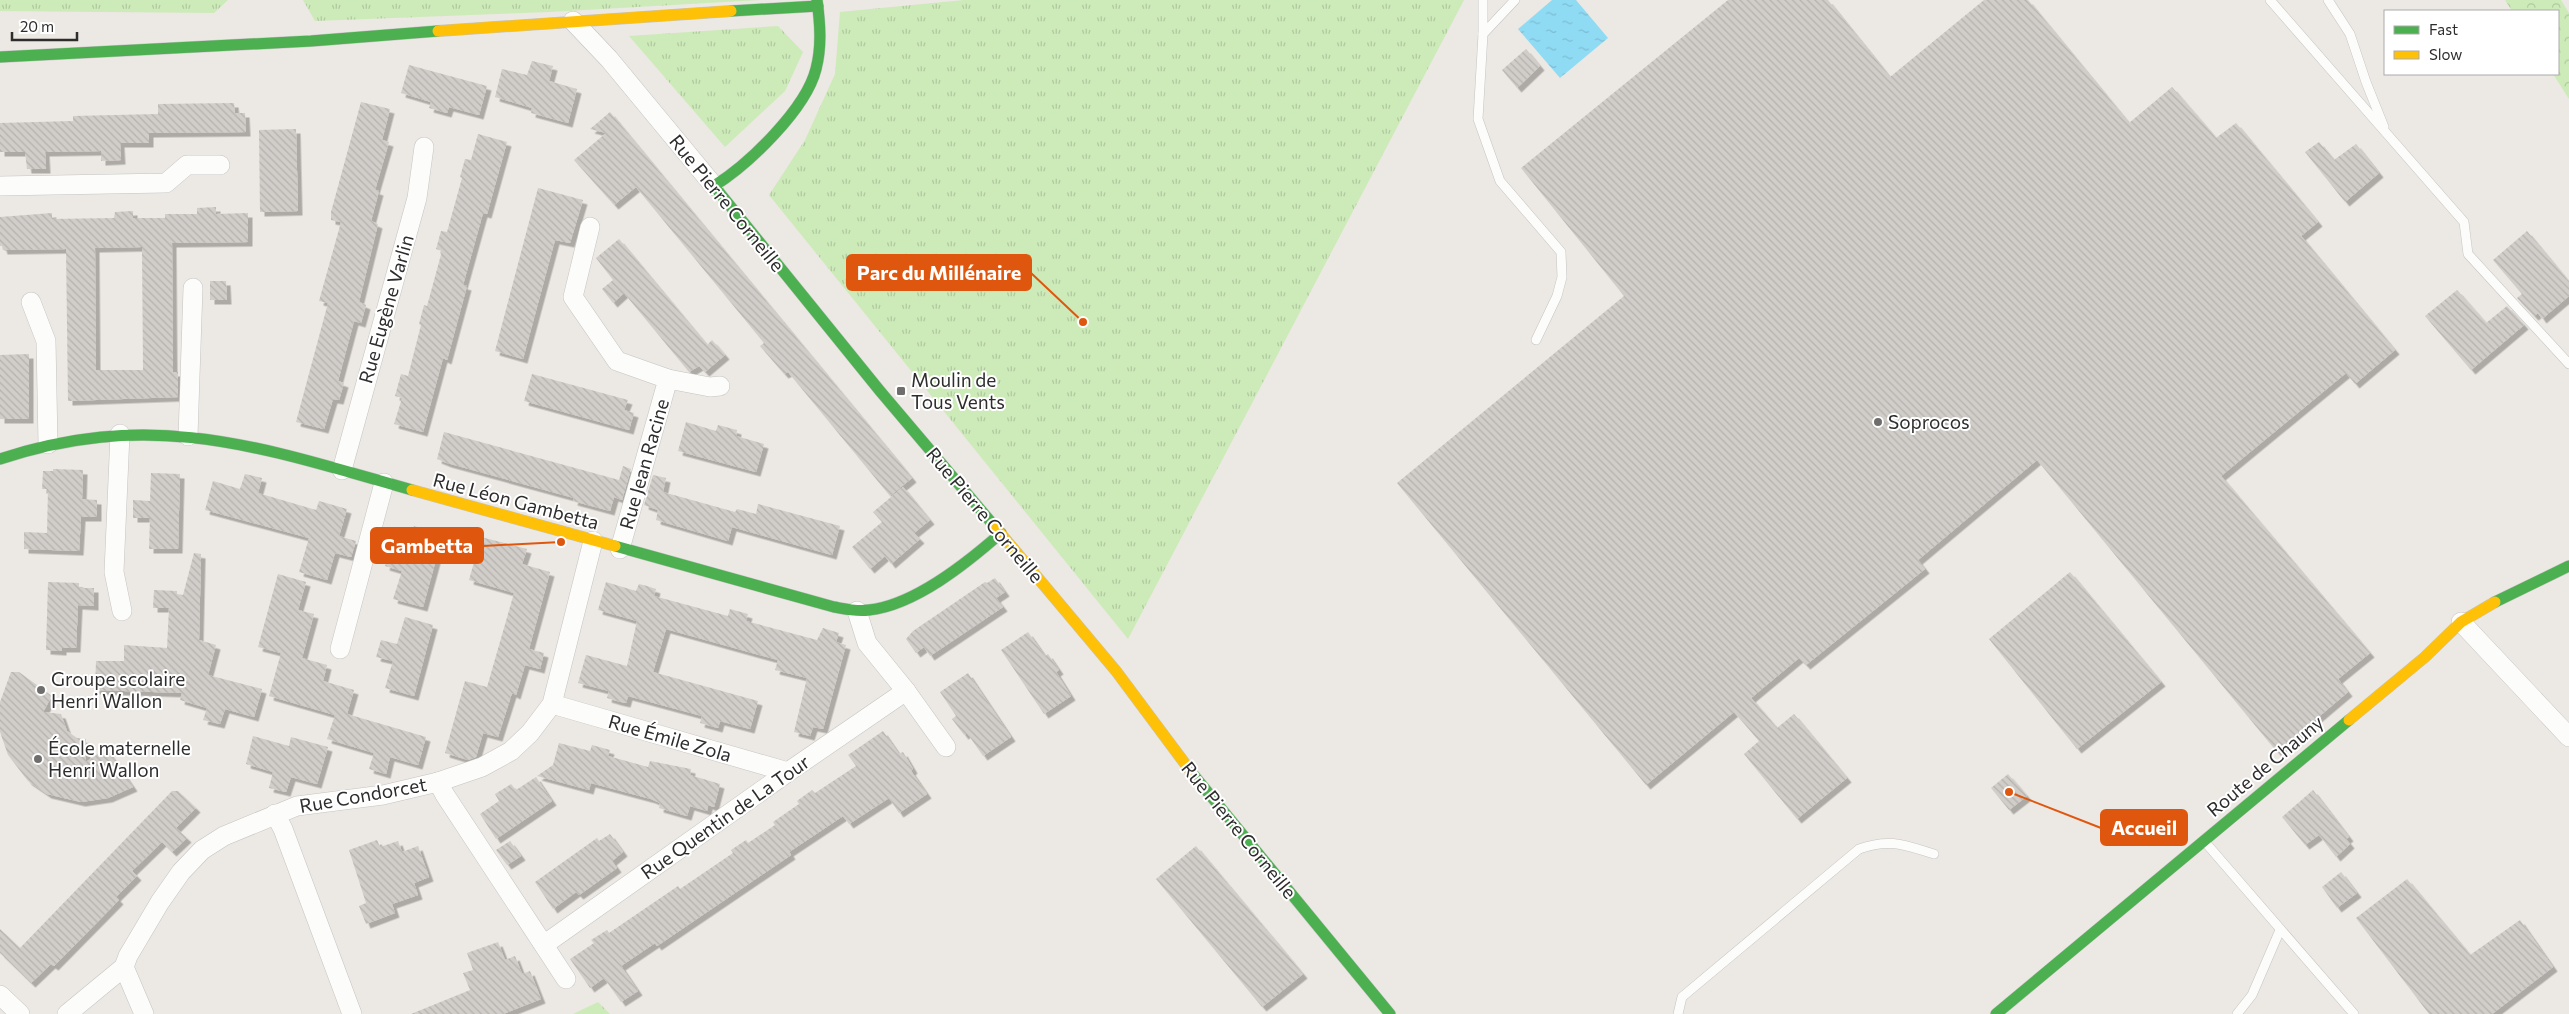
<svg xmlns="http://www.w3.org/2000/svg" width="2569" height="1014" font-family="Commissioner,sans-serif">
<style>
.grass{fill:url(#grass-tufts)}
.forest{fill:url(#forest-crowns)}
.water{fill:url(#water-ripples)}
.building{fill:url(#building-back-hatch);fill-rule:evenodd;filter:url(#shadow)}
.lines{fill:none;stroke-linecap:round;stroke-linejoin:round}
.lane-casing{stroke:#c5c4c4;stroke-width:10}
.street-casing{stroke:#c5c4c4;stroke-width:20}
.fast-casing{stroke:#c5c4c4;stroke-width:12}
.slow-casing{stroke:#c5c4c4;stroke-width:12}
.lane{stroke:#fcfcfb;stroke-width:9}
.street{stroke:#fcfcfb;stroke-width:19}
.fast{stroke:#4caf50;stroke-width:11}
.slow{stroke:#ffc107;stroke-width:11}
.poi-dot{fill:#706e6d;stroke:#fff;stroke-width:2}
.labels{text-anchor:middle;stroke-width:4;stroke-linejoin:round;paint-order:stroke}
.street-label{font-size:19px;fill:#2d2d2d;stroke:#fff}
.poi-label{font-size:19px;fill:#2d2d2d;stroke:#fff;text-anchor:start}
.leader{fill:none;stroke:#df570e;stroke-width:2}
.callout-dot{fill:#df570e;stroke:#fff;stroke-width:2}
.callout{fill:#df570e;stroke:#df570e;stroke-width:2}
.callout-label{font-size:20px;text-anchor:middle;font-weight:bold;fill:#fff}
</style>
<defs>
<pattern id="grass-tufts" width="24" height="20" patternUnits="userSpaceOnUse" patternTransform="scale(1.25)"><rect width="24" height="20" fill="#cdeab9"/><path d="M3 7l-1-3M5 7V3M7 7l1-3M15 17l-1-3M17 17v-4M19 17l1-3" fill="none" stroke="#b0c99f"/></pattern>
<pattern id="forest-crowns" width="20" height="18" patternUnits="userSpaceOnUse" patternTransform="scale(1.25)"><rect width="20" height="18" fill="#cdeab9"/><path d="M2 6a3 3 0 1 1 6 0M12 15a3 3 0 1 1 6 0" fill="none" stroke="#b0c99f"/></pattern>
<pattern id="water-ripples" width="26" height="14" patternUnits="userSpaceOnUse" patternTransform="scale(1.25)"><rect width="26" height="14" fill="#90dbf4"/><path d="M2 4q2-2 4 0t4 0M15 11q2-2 4 0t4 0" fill="none" stroke="#7cbcd2"/></pattern>
<pattern id="building-back-hatch" width="6" height="6" patternUnits="userSpaceOnUse" patternTransform="scale(1.25)"><rect width="6" height="6" fill="#d1ceca"/><path d="M-1 5l2 2M0 0l6 6M5-1l2 2" fill="none" stroke="#b4b1ae"/></pattern>
<filter id="shadow"><feDropShadow dx="4.5" dy="4.5" stdDeviation="0" flood-color="#0004"/></filter>
</defs>
<rect width="100%" height="100%" fill="#ece8e3"/>
<!-- grass -->
<g class="grass">
<path d="M0,0h228l-14,13 -214,-2z"/>
<path d="M303,0h457l-211,12 -234,9z"/>
<path d="M964,0h500l-336,639 -359,-444 36,-55 30,-66 5,-62z"/>
<path d="M778,26l25,26 -18,39 -60,56 -96,-111z"/>
<path d="M598,1002l12,12h-37z"/>
</g>
<!-- forest -->
<path class="forest" d="M2505,0h56l8,13v86l-16,-25h5v-63h-46z"/>
<!-- water -->
<path class="water" d="M1552,0h24l32,38 -48,40 -42,-49z"/>
<!-- building -->
<g class="building">
<path d="M1728,0h100l62,77 94,-77h44l101,123 43,-36 44,51 20,-15 82,99 -17,14 94,114 -40,34 -9,-11 -125,103 149,177 -32,26 10,13 -71,60 -240,-292 -119,100 7,9 -119,96 -7,-7 -48,40 26,30 17,-14 53,64 -50,41 -53,-65 15,-13 -25,-29 -88,73 -249,-302 227,-187 -103,-128z"/>
<path d="M1526,49l14,17 -23,22 -15,-18z"/>
<path d="M532,61l21,5 -4,15 28,8 -9,34 -37,-10 1,-5 -37,-11 7,-28 25,6z"/>
<path d="M409,65l78,21 -8,29 -30,-8 -2,6 -18,-5 2,-6 -30,-9z"/>
<path d="M361,102l29,7 -8,31 7,2 -14,48 4,1 -8,30 7,3 -19,78 7,3 -5,18 -7,-2 -16,60 6,2 -5,17 -6,-1 -9,30 -28,-7 32,-119 -9,-2 22,-79 -10,-2v-8z"/>
<path d="M234,103l1,10h10l1,19 -97,1v10h-29l1,17 -20,1v-10l-56,1 1,17h-19l-2,-17h-25v-29l73,-2v-5l85,-2v-10z"/>
<path d="M610,112l302,366 -22,18 -102,-124 -4,2 -24,-28 4,-3 -128,-156 -22,18 -40,-45 32,-27 -16,-4z"/>
<path d="M296,129l2,82 -38,1 -1,-82z"/>
<path d="M478,134l29,8 -20,72 -4,-1 -20,72 4,1 -20,74 -4,-2 -20,74 -29,-8 8,-26 -7,-2 6,-22 7,2 13,-51 -2,-1 5,-19 3,1 15,-55 -6,-2 5,-18 6,1 15,-54 -2,-1 5,-18 6,1z"/>
<path d="M2319,142l15,18 22,-16 23,29 -34,29 -40,-50z"/>
<path d="M538,188l45,12 -13,43 -15,-3 -32,119 -28,-8z"/>
<path d="M216,207v7l32,-1v29l-76,1 1,129h5v25l-110,4 -2,-152 -63,1 -1,-4h-2v-29l52,-4v6l62,-1 1,-6 18,-1v7h32v-4h32v-6zM142,247l1,123h-47l-1,-122z"/>
<path d="M2527,231l42,51v14l-27,23 -4,-6 -4,3 -17,-18 5,-4 -29,-34z"/>
<path d="M619,239l88,106 5,-5 13,15 -20,17 -6,-6 -10,6 -65,-79 -11,10 -11,-14 11,-9 -17,-22z"/>
<path d="M210,281h16l1,19h-17z"/>
<path d="M2457,290l29,33 21,-17 17,19 -53,45 -46,-54z"/>
<path d="M29,354v65h-29v-64z"/>
<path d="M532,374l96,26 -4,10 10,3 -5,17 -105,-29z"/>
<path d="M686,422l30,9 2,-6 19,5 -1,6 28,8 -8,28 -78,-21z"/>
<path d="M444,432l175,48 4,-14 8,3 -9,31 -8,-3 -4,14 -37,-10 1,-3 -127,-35 -10,-4z"/>
<path d="M53,469l30,1 -1,29 15,1v17h-16l-2,34 -55,-2v-17l23,1 1,-44h-6l1,-18h10z"/>
<path d="M151,473l29,1 -2,75h-29l1,-31h-17v-18l17,1z"/>
<path d="M245,474l17,4 -4,15 58,17 3,-9 28,8 -8,27 17,5 -5,16 -16,-4 -8,27 -28,-8 10,-34 -104,-28 8,-29 27,8z"/>
<path d="M653,475l13,3 -3,14 72,20 2,-3 19,5 2,-10 82,22 -8,29 -100,-28 -4,14 -72,-21 2,-10 -14,-5z"/>
<path d="M903,487l27,33 -16,13 6,6 -29,25 -6,-8 -15,13 -18,-22 30,-25 -9,-10z"/>
<path d="M414,526l29,8 -20,73 -30,-8 9,-28 -17,-5 5,-16 16,5z"/>
<path d="M481,537l46,12 -5,15 28,8 -21,77 15,4 -4,16 -15,-4 -9,30 -4,-2 -14,44 -15,-4 -7,24 -8,3 -23,-7 20,-72 22,6 27,-94 -45,-13z"/>
<path d="M194,553l7,1 -2,86 17,5 -8,30 54,14 -8,28 -29,-8 -5,15 -17,-4 4,-12 -27,-8 2,-7 -87,-3 1,-29h28v-16l43,3 2,-40h-16l1,-18 23,1v3l6,1z"/>
<path d="M2070,572l91,110 -84,67 -88,-110z"/>
<path d="M278,574l28,8 -8,28 16,4 -12,44 25,7 -4,16 31,9 -7,24 79,23 -8,28 -28,-8 -4,17 -17,-5 5,-16 -47,-14 8,-24 -66,-19 12,-43 -23,-6z"/>
<path d="M995,578l10,14 -9,6 7,9 -73,49 -6,-9 -8,6 -10,-14 7,-8 72,-49 2,1z"/>
<path d="M48,582l31,1v5h15v18l-16,-1 -2,43h-14v3l-16,-1z"/>
<path d="M606,582l30,9 3,-7 8,2 9,3 -2,7 74,20 2,-7 18,5 -2,7 71,19 6,-12 16,5 -3,9 10,3 -23,84 -10,-2 -3,9 -16,-4 13,-54 -32,-8 3,-10 -112,-31 -13,43 105,29 -8,28 -30,-8 -2,7 -18,-5 2,-7 -74,-20 -2,7 -9,-2 -10,-3 2,-7 -31,-8 8,-28 41,11 10,-45 -39,-11z"/>
<path d="M405,617l28,8 -19,71 -29,-8 8,-27 -17,-4 5,-17 16,4z"/>
<path d="M1028,632l17,24 3,-2 11,16 -3,2 15,24 -27,18 -43,-64z"/>
<path d="M11,672h8l33,24 -9,16 18,2 6,17 10,7 9,1v23l20,-14 27,39 -25,11 -27,4 -34,-8 -19,-13 -20,-26 -8,-23v-30z"/>
<path d="M968,673l43,64 -28,19 -16,-23 -3,2 -12,-16 4,-3 -16,-24z"/>
<path d="M883,731l16,23 4,-2 10,17 -2,2 16,23 -28,19 -10,-15 -40,26 -6,-8 -54,36 2,3 -134,91 -2,-3 -34,23 17,25 -17,11 -17,-24 -14,10 -20,-29 24,-16 -3,-3 16,-10 2,3 69,-47 2,3 53,-36 -2,-3 15,-10 2,3 27,-18 -2,-3 26,-18 -2,-3 15,-11 3,3 41,-27 -8,-11z"/>
<path d="M253,736l36,10 2,-9 37,10 -11,37 -26,-7 -5,15 -17,-4 4,-16 -27,-8z"/>
<path d="M559,743l31,8 2,-6 18,5 -2,6 40,11 2,-6 41,8 -1,6 30,9 -6,23 -6,-2 -1,6 -17,-5 -3,10 -28,-8 1,-5 -9,-4 -60,-16 -2,7 -52,-14 16,-11z"/>
<path d="M2008,774l19,22 -18,14 -18,-22z"/>
<path d="M536,777l16,24 -56,38 -16,-25 19,-13 -4,-7 16,-10 5,6z"/>
<path d="M2313,790l36,47 -3,2 4,5 -14,13 -17,-22 -14,10 -23,-28z"/>
<path d="M172,791h6l18,17 -20,20 11,10 -15,14 -10,-10 -30,29 5,5 -21,21 3,3 -65,66 -3,-2 -20,19 -31,-30v-24l20,19z"/>
<path d="M610,834l13,18 -11,9 5,7 -38,27 -3,-3 -23,17 -18,-27 62,-44 2,3z"/>
<path d="M377,840l3,7 18,-6 4,11 16,-6 11,31 -15,6 4,12 -26,9 3,9 -29,11 -7,-18 7,-3 -17,-53z"/>
<path d="M510,841l11,15 -14,9 -11,-15z"/>
<path d="M1196,846l107,128 -41,33 -106,-128z"/>
<path d="M2341,872l16,21 -20,15 -15,-21z"/>
<path d="M2407,879l63,76 50,-35 33,47 -61,47h-63l-73,-96z"/>
<path d="M498,942l7,18 10,-4 7,18 8,-3 11,28 -38,15h-92l59,-24 -7,-17 10,-3 -6,-17z"/>
</g>
<g class="lines">
<!-- lane casing -->
<g class="lane-casing">
<g id="lane">
<path d="M1483,0v34"/>
<path d="M1515,0l-32,34 -5,85 22,62 61,71 1,25 -5,19 -21,44"/>
<path d="M2270,0l194,222 4,32 101,110"/>
<path d="M2328,0l22,34 16,48 18,45"/>
<path d="M2205,842l149,172"/>
<path d="M1678,1014l4,-17 177,-148c31,-11 45,-4 75,5"/>
<path d="M2237,1014l15,-19 28,-65"/>
</g>
</g>
<!-- street casing -->
<g class="street-casing">
<g id="street">
<path d="M573,21l36,38 105,127"/>
<path d="M0,186l166,-3 21,-18h33"/>
<path d="M590,227l-17,70 44,64 51,18 -48,170"/>
<path d="M31,302l15,39 2,103"/>
<path d="M668,379l42,8 10,-1"/>
<path d="M120,434l-6,138 8,39"/>
<path d="M188,436l5,-148"/>
<path d="M342,470l75,-272 7,-51"/>
<path d="M857,611l10,32 39,48 40,56"/>
<path d="M2461,622l108,115"/>
<path d="M340,649l44,-166"/>
<path d="M552,704l236,68"/>
<path d="M438,782l7,13 121,184"/>
<path d="M275,814l8,15 69,185"/>
<path d="M545,944l243,-172 118,-81"/>
<path d="M124,967l20,47"/>
<path d="M0,995l20,19"/>
<path d="M67,1014l57,-47 4,-11 32,-54 21,-30 21,-22 22,-14 73,-30 86,-11 55,-13 44,-15 29,-16 19,-18 22,-29 41,-163"/>
</g>
</g>
<!-- fast casing -->
<g class="fast-casing">
<g id="fast">
<path d="M817,0c3,23 5,46 -1,69 -10,40 -67,95 -102,117l166,205 116,137"/>
<path d="M731,11l87,-5"/>
<path d="M0,57l311,-16 127,-10"/>
<path d="M0,459c155,-51 263,-11 412,31"/>
<path d="M615,546l219,61c11,2 23,5 35,3 46,-5 98,-47 132,-77"/>
<path d="M2495,602l74,-36"/>
<path d="M1192,773l198,241"/>
<path d="M1996,1014l353,-294"/>
</g>
</g>
<!-- slow casing -->
<g class="slow-casing">
<g id="slow">
<path d="M438,31l293,-20"/>
<path d="M412,490l203,56"/>
<path d="M996,528l120,143 76,102"/>
<path d="M2349,720l76,-63 36,-35 34,-20"/>
</g>
</g>
<!-- lane -->
<use href="#lane" class="lane"/>
<!-- street -->
<use href="#street" class="street"/>
<!-- fast -->
<use href="#fast" class="fast"/>
<!-- slow -->
<use href="#slow" class="slow"/>
</g>
<!-- markers -->
<g class="poi-dot">
<rect x="896" y="386" width="10" height="10" rx="2.5"/>
<circle cx="1878" cy="422" r="5"/>
<circle cx="41" cy="690" r="5"/>
<circle cx="38" cy="759" r="5"/>
</g>
<g class="labels">
<!-- street labels -->
<g class="street-label">
<text transform="translate(727 203) rotate(51)" y="7">Rue Pierre Corneille</text>
<text transform="translate(386 309) rotate(-74)" y="7">Rue Eugène Varlin</text>
<text transform="translate(644 464) rotate(-74)" y="7">Rue Jean Racine</text>
<text transform="translate(516 501) rotate(15)" y="7">Rue Léon Gambetta</text>
<text transform="translate(985 515) rotate(50)" y="7">Rue Pierre Corneille</text>
<text transform="translate(670 738) rotate(16)" y="7">Rue Émile Zola</text>
<text transform="translate(2265 766) rotate(-40)" y="7">Route de Chauny</text>
<text transform="translate(363 795) rotate(-10)" y="7">Rue Condorcet</text>
<text transform="translate(725 817) rotate(-35)" y="7">Rue Quentin de La Tour</text>
<text transform="translate(1239 830) rotate(51)" y="7">Rue Pierre Corneille</text>
</g>
<!-- poi labels -->
<g class="poi-label">
<text x="911" y="387">Moulin de<tspan x="911" dy="22">Tous Vents</tspan></text>
<text x="1888" y="429">Soprocos</text>
<text x="51" y="686">Groupe scolaire<tspan x="51" dy="22">Henri Wallon</tspan></text>
<text x="48" y="755">École maternelle<tspan x="48" dy="22">Henri Wallon</tspan></text>
</g>
</g>
<!-- callouts -->
<path class="leader" d="M1083 322L1031 273M561 542L483 546M2009 792L2101 828"/>
<g class="callout-dot">
<circle cx="1083" cy="322" r="5"/>
<circle cx="561" cy="542" r="5"/>
<circle cx="2009" cy="792" r="5"/>
</g>
<g class="callout">
<rect x="847" y="255" width="184" height="35" rx="5"/>
<rect x="371" y="528" width="112" height="35" rx="5"/>
<rect x="2101" y="810" width="86" height="35" rx="5"/>
</g>
<g class="callout-label">
<text x="939" y="280">Parc du Millénaire</text>
<text x="427" y="553">Gambetta</text>
<text x="2144" y="835">Accueil</text>
</g>
<!-- legend -->
<rect x="2384" y="10" width="175" height="65" fill="#ffffff" stroke="#ababab"/>
<rect x="2394" y="26" width="25" height="8" fill="#4caf50" stroke="#ababab"/>
<text x="2429" y="35" font-size="15" fill="#2d2d2d">Fast</text>
<rect x="2394" y="51" width="25" height="8" fill="#ffc107" stroke="#ababab"/>
<text x="2429" y="60" font-size="15" fill="#2d2d2d">Slow</text>
<!-- scale -->
<path d="M12 32v8h65v-8" fill="none" stroke="#2d2d2d" stroke-width="2.5"/>
<text x="20" y="32" font-size="15" fill="#2d2d2d" stroke="#ffffff" stroke-width="4" paint-order="stroke">20 m</text>
</svg>
